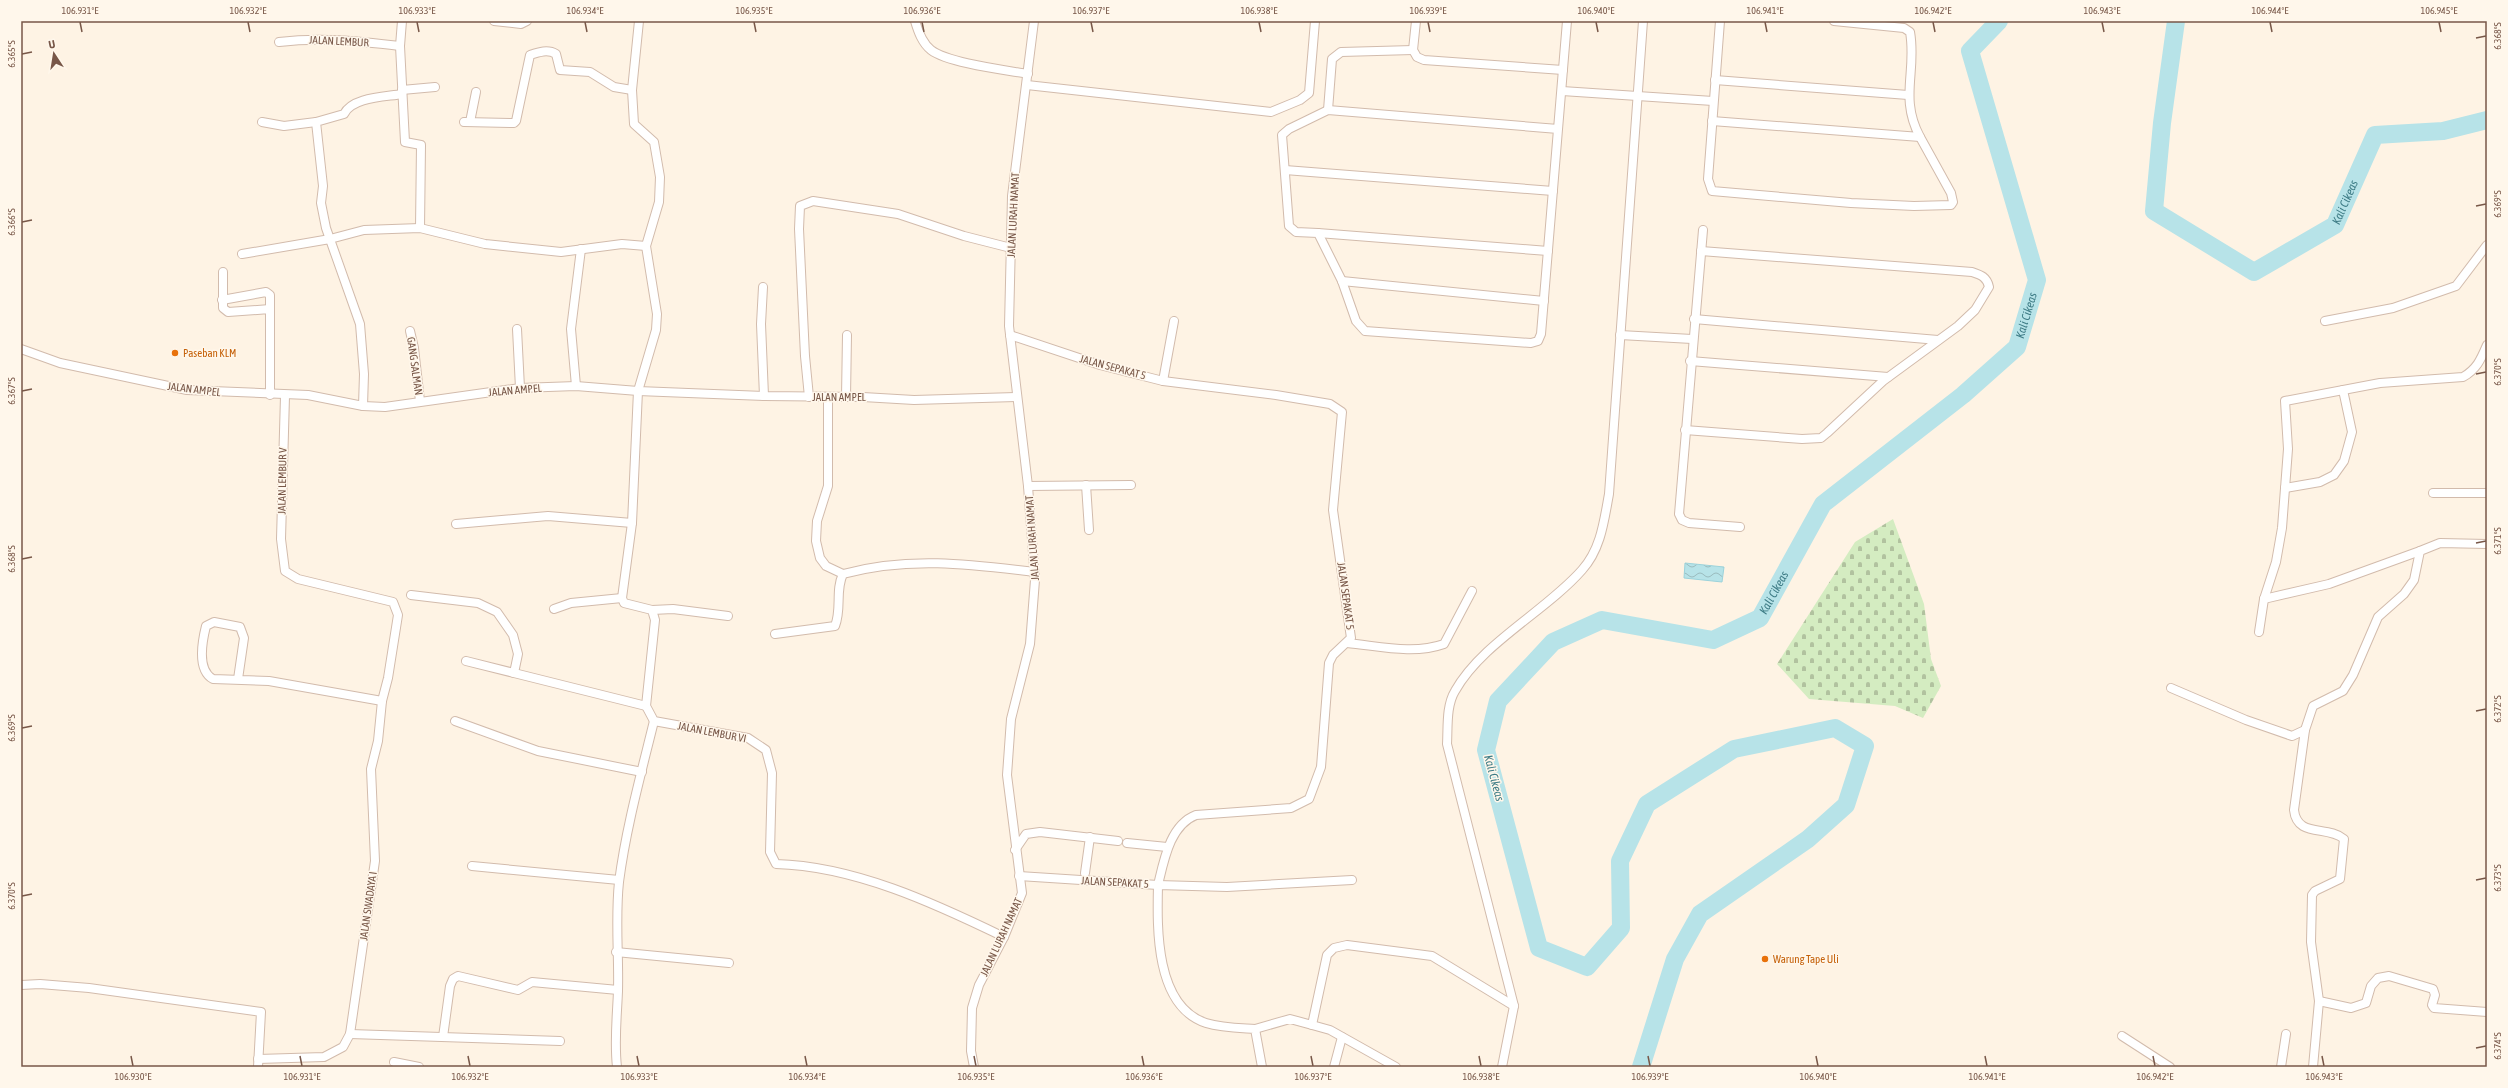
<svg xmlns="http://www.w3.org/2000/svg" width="2508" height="1088" font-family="'Asap Condensed',sans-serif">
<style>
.cemetery{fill:url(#cemetery-stones)}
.water{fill:url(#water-waves);stroke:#9cd3db}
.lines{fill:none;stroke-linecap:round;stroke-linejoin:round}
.river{stroke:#b7e3e8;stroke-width:18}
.street-casing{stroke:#d2bbac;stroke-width:10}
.street{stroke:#fff;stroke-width:8}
.ticks{fill:none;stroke:#785748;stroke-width:1.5}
.food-dot{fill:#e8710a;stroke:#fff7eb;stroke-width:1.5}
.labels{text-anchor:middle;stroke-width:3;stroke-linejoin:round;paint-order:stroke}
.street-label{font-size:11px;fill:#785748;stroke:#fff7eb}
.food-label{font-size:11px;fill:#c56008;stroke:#fff7eb;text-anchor:start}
.water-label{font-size:12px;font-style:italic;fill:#3d7b85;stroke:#fff7eb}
.neatline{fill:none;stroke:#785748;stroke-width:1.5}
.ticks-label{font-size:10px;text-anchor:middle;fill:#785748}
</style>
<defs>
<pattern id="cemetery-stones" width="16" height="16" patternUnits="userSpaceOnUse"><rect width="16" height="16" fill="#d4ecc1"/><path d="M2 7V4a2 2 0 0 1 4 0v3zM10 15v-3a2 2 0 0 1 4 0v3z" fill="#b1c29f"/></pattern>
<pattern id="water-waves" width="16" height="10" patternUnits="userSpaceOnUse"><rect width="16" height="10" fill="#b7e3e8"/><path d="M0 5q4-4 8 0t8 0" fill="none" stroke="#9abbbe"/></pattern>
</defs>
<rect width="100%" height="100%" fill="#fef3e4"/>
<!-- cemetery -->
<path class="cemetery" d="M1893,519l31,85 7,55 10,27 -18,32 -28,-12 -86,-7 -32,-35 78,-122z"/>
<!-- water -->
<path class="water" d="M1685,563l39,4 -2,15 -38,-4z"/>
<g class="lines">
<!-- river -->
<g class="river">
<path id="s1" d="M2176,21l-14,102 -8,88 100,61 81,-47 40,-90 68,-4 44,-11"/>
<path id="s2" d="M1641,1067l34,-108 25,-45 108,-75 38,-34 19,-59 -30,-18 -101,21 -87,55 -27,57 1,67 -34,39 -48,-19 -53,-198 12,-49 55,-59 49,-22 111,20 47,-22 63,-114 140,-109 54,-48 20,-67 -67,-229 29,-30"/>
</g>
<!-- street casing -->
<g class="street-casing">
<g id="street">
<path d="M402,21l-2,25 5,96 16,3 -1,83"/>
<path d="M494,21l27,3 6,-3"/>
<path d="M639,21l-7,69 2,34 20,18 6,35 -1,25 -13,44 11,68 -1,16 -18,61 -6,132 -10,75 2,5 28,7 3,10 -9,86 8,15 94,17 18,12 6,23 -2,79 6,12c78,2 158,39 228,73"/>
<path d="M915,21c3,10 7,22 16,29 17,13 74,20 97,24"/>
<path d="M1416,21l-3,29 4,7 7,3 139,10"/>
<path d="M1720,21l-12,158 4,12 139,12 63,3 37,-1 2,-3 -2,-9 -31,-56"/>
<path d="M279,42c42,-5 78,-1 121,4"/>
<path d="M1715,80l193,15"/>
<path d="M1027,85l244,27 29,-12 9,-7 6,-72"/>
<path d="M402,90l33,-3"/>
<path d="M1562,91l151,10"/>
<path d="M1328,110l4,-51 9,-7 72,-2"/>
<path d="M1712,121l208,16c-21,-39 -3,-66 -10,-105l-6,-4 -70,-7"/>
<path d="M262,122l22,4 32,-4"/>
<path d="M464,122l50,1 2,-2 14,-66c9,-3 18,-6 26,-1l4,16 30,2 24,15 18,3"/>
<path d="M470,122l6,-30"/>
<path d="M1558,129l-230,-19 -39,19 -7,6 7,91 7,6 22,1 24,48 14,40 9,10 166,12 7,-2 3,-7 26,-313"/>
<path d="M1285,170l268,21"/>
<path d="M1703,230l-24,284 3,6 7,3 51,4"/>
<path d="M1318,233l230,18"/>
<path d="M242,254l88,-15 34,-9 56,-2 65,16 76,8 61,-8 24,2"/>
<path d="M223,272v36l5,4 42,-3v86"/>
<path d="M1342,281l202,20"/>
<path d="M763,287l-2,37 3,72"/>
<path d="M222,300l44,-8 4,3v14"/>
<path d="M1694,319l244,21"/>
<path d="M2325,321l68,-13 63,-22 31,-41"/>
<path d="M517,329l3,59"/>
<path d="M410,331l4,17 6,53"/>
<path d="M1010,335l90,30 63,16 113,14 54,9 12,8 -9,98 18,128 -18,17 -4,8 -8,104 -12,32 -18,9 -95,7c-26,10 -32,45 -38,70l-139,-9"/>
<path d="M1620,335l72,4"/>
<path d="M21,349l39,14 127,27 121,5 55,11 22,1 135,-19 56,-2 62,5 126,5 99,1 51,3 102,-3"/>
<path d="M1690,361l198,16"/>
<path d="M1163,381l11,-60"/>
<path d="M576,386l-5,-57 10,-80"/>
<path d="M809,397l-4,-41 -6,-127 1,-23 13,-5 85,13 66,22 47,12"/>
<path d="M828,397v89l-11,35 -1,20 4,17 6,8 17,8"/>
<path d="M846,397l1,-62"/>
<path d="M363,406l1,-32 -4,-50 -34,-96 -5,-25 2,-17 -7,-64 28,-8c8,-17 41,-17 58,-20"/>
<path d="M1685,430l117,9 19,-1 6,-5 56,-52 75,-55 17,-16 14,-23c-2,-10 -8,-12 -17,-15l-271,-21"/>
<path d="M1086,485l3,45"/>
<path d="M1028,486l103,-1"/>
<path d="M2285,488l35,-6 14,-7 10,-14 8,-29 -9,-42"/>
<path d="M2433,493h54"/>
<path d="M456,524l92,-8 84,7"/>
<path d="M411,595l67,8 19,9 16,23 5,19 -4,19 132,33"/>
<path d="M2264,599l65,-15 91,-33"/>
<path d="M554,609l17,-6 51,-5"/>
<path d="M652,610l21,-1 55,7"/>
<path d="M2259,632l5,-33 12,-37 6,-34 6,-79 -3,-48 95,-18 83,-6c14,-8 18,-18 24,-32"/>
<path d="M775,634l60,-8c7,-17 0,-36 8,-52 64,-18 127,-10 192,-2"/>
<path d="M1347,643c32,3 66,12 97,1l28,-53"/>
<path d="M466,661l48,12"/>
<path d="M238,679l6,-41 -4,-11 -26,-5 -8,4c-4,16 -9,44 7,53l56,2 113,20"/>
<path d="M2171,688l75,32 46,16 13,-6 8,-24 30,-15 10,-16 25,-58 26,-23 10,-14 6,-29 20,-8 47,1"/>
<path d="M455,721l83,30 104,21"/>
<path d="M2305,730l-11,80c3,28 33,15 50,29l-4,40 -25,12 -3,4 -1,47 8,59 -6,66"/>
<path d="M1127,843l40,4"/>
<path d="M1015,850l11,-16 14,-2 78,9"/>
<path d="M472,866l147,14"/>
<path d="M1085,873l5,-36"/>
<path d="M616,952l113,11"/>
<path d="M21,985l19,-1 49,4 172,24 -3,55"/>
<path d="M2319,1001l32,7 15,-5 5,-17 7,-8 11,-2 44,13 2,6 -3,10 2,3 53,4"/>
<path d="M1312,1025l18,5 66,37"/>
<path d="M1255,1029l35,-10 22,6 15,-70 7,-7 13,-3 85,11 82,50"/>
<path d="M350,1034l210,7"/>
<path d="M2122,1036l48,31"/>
<path d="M443,1037l7,-51 3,-7 5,-3 60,14 14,-8 86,8"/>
<path d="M258,1059l66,-2 19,-10 7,-13 25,-173 -4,-92 7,-28 4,-40 6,-23 10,-63 -5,-13 -95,-23 -13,-8 -4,-32 4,-143"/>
<path d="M394,1062l25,5"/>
<path d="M617,1067c-3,-26 0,-50 1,-76 1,-37 -3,-72 1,-109 7,-54 22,-108 35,-161"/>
<path d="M974,1067l-3,-16 1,-43 7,-23 25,-48 18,-44 -15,-118 4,-56 19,-75 5,-64 -7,-94 -19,-160 3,-130 22,-175"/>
<path d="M1262,1067l-7,-38c-16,-1 -33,-1 -49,-6 -51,-17 -49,-95 -48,-138l69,2 125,-7"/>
<path d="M1334,1067l8,-30"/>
<path d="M1502,1067l12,-61 -67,-262c1,-17 -1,-38 8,-53 27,-48 91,-80 127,-121 19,-21 22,-49 27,-76l34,-473"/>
<path d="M2281,1067l5,-33"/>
</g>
</g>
<!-- street -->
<use href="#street" class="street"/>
</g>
<!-- ticks -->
<path class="ticks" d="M80,22l2,10M248,22l2,10M417,22l2,10M585,22l2,10M754,22l2,10M922,22l2,10M1091,22l2,10M1259,22l2,10M1428,22l2,10M1596,22l2,10M1765,22l2,10M1933,22l2,10M2102,22l2,10M2270,22l2,10M2439,22l2,10M2476,38l10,-2M22,54l10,-2M2476,206l10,-2M22,222l10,-2M2476,374l10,-2M22,391l10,-2M2476,543l10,-2M22,559l10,-2M2476,711l10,-2M22,728l10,-2M2476,880l10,-2M22,896l10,-2M2476,1048l10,-2M131,1056l2,10M300,1056l2,10M468,1056l2,10M637,1056l2,10M805,1056l2,10M974,1056l2,10M1142,1056l2,10M1311,1056l2,10M1479,1056l2,10M1648,1056l2,10M1816,1056l2,10M1985,1056l2,10M2153,1056l2,10M2322,1056l2,10"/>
<!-- markers -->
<g class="food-dot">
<circle cx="175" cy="353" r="4"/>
<circle cx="1765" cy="959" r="4"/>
</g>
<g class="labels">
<!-- street labels -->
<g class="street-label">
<text transform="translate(339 41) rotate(3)" y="4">JALAN LEMBUR</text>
<text transform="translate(1013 215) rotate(-87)" y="4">JALAN LURAH NAMAT</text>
<text transform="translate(415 366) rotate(82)" y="4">GANG SALMAN</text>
<text transform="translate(1113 367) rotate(15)" y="4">JALAN SEPAKAT 5</text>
<text transform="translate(194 389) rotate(7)" y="4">JALAN AMPEL</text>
<text transform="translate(515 390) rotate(-5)" y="4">JALAN AMPEL</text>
<text x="839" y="401">JALAN AMPEL</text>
<text transform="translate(282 481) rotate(-89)" y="4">JALAN LEMBUR V</text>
<text transform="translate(1032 538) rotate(-94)" y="4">JALAN LURAH NAMAT</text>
<text transform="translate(1346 596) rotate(82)" y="4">JALAN SEPAKAT 5</text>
<text transform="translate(712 732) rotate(11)" y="4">JALAN LEMBUR VI</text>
<text transform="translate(1115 882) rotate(3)" y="4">JALAN SEPAKAT 5</text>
<text transform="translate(368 906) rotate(-82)" y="4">JALAN SWADAYA I</text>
<text transform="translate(1001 937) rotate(-65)" y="4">JALAN LURAH NAMAT</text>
</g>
<!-- food labels -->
<g class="food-label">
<text x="183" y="357">Paseban KLM</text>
<text x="1773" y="963">Warung Tape Uli</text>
</g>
<!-- water labels -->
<g class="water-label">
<text dy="4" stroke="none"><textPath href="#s1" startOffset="427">Kali Cikeas</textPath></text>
<text dy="4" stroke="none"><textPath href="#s2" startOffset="1851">Kali Cikeas</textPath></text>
<text dy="4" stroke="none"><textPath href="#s2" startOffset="1467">Kali Cikeas</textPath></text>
<text transform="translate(1494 778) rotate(75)" y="4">Kali Cikeas</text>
</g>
</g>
<!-- border -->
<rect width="2508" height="1088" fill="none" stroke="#fff7eb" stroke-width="44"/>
<!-- north arrow -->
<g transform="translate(54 54) rotate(348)" stroke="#fff7eb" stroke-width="3" paint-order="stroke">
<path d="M0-3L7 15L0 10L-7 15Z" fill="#785748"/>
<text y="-6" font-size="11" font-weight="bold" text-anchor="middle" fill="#785748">U</text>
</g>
<rect x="22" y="22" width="2464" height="1044" class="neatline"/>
<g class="ticks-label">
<text x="80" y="14">106.931°E</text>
<text x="248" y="14">106.932°E</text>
<text x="417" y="14">106.933°E</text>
<text x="585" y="14">106.934°E</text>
<text x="754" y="14">106.935°E</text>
<text x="922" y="14">106.936°E</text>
<text x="1091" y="14">106.937°E</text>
<text x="1259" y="14">106.938°E</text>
<text x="1428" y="14">106.939°E</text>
<text x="1596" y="14">106.940°E</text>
<text x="1765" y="14">106.941°E</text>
<text x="1933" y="14">106.942°E</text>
<text x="2102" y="14">106.943°E</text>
<text x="2270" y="14">106.944°E</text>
<text x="2439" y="14">106.945°E</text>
<text transform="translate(2497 36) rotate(-90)" y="4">6.368°S</text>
<text transform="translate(11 54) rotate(-90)" y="4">6.365°S</text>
<text transform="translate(2497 204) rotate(-90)" y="4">6.369°S</text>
<text transform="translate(11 222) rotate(-90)" y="4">6.366°S</text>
<text transform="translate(2497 372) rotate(-90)" y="4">6.370°S</text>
<text transform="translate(11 391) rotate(-90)" y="4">6.367°S</text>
<text transform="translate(2497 541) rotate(-90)" y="4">6.371°S</text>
<text transform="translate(11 559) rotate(-90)" y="4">6.368°S</text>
<text transform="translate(2497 709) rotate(-90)" y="4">6.372°S</text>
<text transform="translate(11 728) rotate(-90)" y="4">6.369°S</text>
<text transform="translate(2497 878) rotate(-90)" y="4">6.373°S</text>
<text transform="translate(11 896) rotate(-90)" y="4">6.370°S</text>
<text transform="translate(2497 1046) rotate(-90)" y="4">6.374°S</text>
<text x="133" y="1080">106.930°E</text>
<text x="302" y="1080">106.931°E</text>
<text x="470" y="1080">106.932°E</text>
<text x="639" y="1080">106.933°E</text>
<text x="807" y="1080">106.934°E</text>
<text x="976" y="1080">106.935°E</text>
<text x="1144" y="1080">106.936°E</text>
<text x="1313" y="1080">106.937°E</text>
<text x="1481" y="1080">106.938°E</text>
<text x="1650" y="1080">106.939°E</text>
<text x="1818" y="1080">106.940°E</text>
<text x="1987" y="1080">106.941°E</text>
<text x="2155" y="1080">106.942°E</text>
<text x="2324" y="1080">106.943°E</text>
</g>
</svg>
